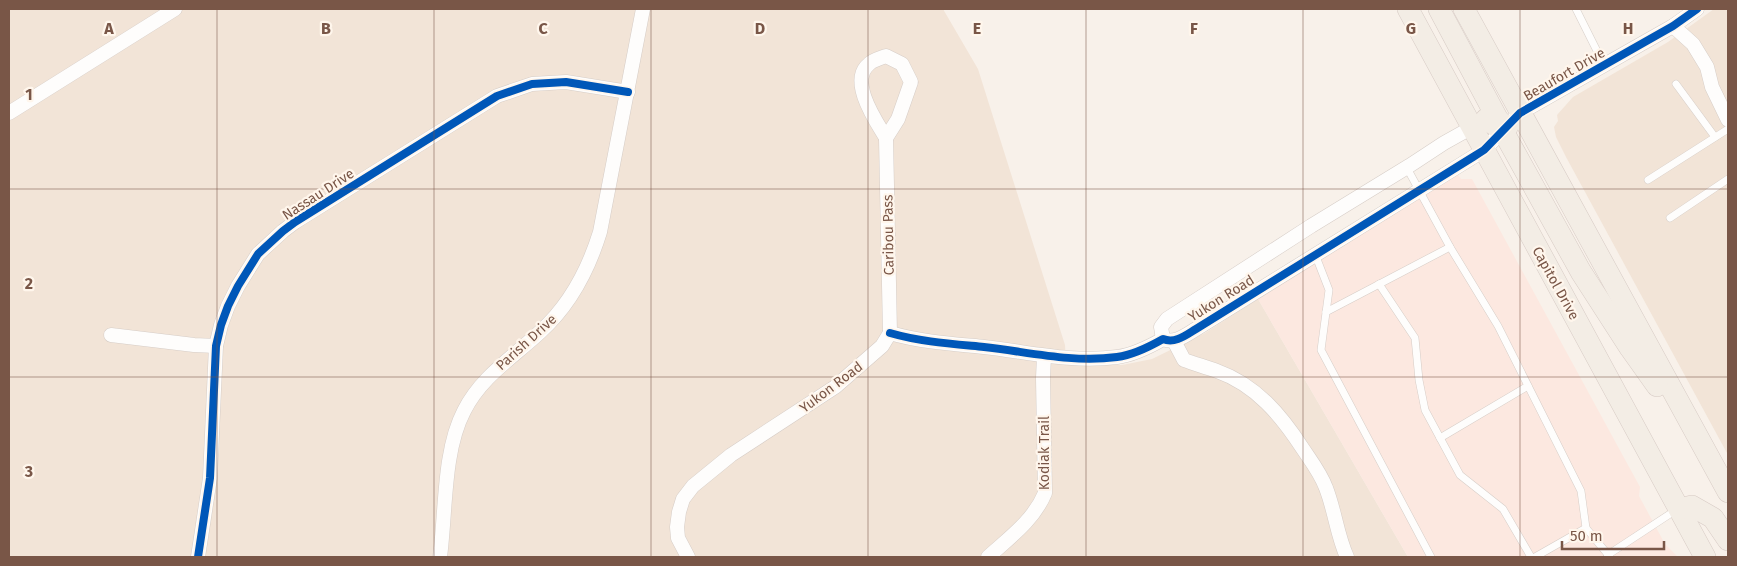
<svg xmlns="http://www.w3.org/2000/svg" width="1737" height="566" font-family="'Fira Sans',sans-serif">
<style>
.residential{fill:#f2e4d7}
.commercial{fill:#fce8e0}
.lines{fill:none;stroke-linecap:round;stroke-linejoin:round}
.lane-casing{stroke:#d6cdc7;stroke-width:8}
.street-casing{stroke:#d6cdc7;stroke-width:15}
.primary-casing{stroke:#d7cbc5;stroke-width:22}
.lane{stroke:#fefdfc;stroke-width:7}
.street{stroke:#fefdfc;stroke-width:14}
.primary{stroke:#f3ede5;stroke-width:21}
.cycleway-casing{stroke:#fff6ec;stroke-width:11}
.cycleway{stroke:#0057b8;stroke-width:8}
.grid{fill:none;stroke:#795647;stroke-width:1;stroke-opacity:0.55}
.labels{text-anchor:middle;stroke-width:4.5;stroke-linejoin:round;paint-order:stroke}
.street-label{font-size:14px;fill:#795647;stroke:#fff6ec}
.grid-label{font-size:16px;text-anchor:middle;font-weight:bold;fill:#795647;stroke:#fff6ec;stroke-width:4.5;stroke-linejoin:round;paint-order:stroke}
</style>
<rect width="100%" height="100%" fill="#f8f1ea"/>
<!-- residential -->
<g class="residential">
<path d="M9,9h934l35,60 87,276 1,19 56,1 30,-6 53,-26 53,-34 150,258h-1399z"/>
<path d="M1714,9h14v443l-1,1 -161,-296 -10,-20 -2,-10 4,-6 -1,-6 16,-18 95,-55z"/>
</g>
<!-- commercial -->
<path class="commercial" d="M1458,175l3,4h11l168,308 -1,9 26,48 13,13h-270l-150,-258 185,-117z"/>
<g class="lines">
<!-- lane casing -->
<g class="lane-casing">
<g id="lane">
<path d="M1576,9l28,56"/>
<path d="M1676,84l39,53"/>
<path d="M1648,180l80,-51"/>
<path d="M1670,218l58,-39"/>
<path d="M1450,247l48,79 83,165 5,37"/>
<path d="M1315,254l14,36 -8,60 110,207"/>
<path d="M1379,284l36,54 4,42 6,30 35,65 43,34 28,48"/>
<path d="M1326,312l124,-65 -43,-79"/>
<path d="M1440,438l88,-52"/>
<path d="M1535,557l51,-29 24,29"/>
<path d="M1607,557l2,-3 67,-44"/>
</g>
</g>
<!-- street casing -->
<g class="street-casing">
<g id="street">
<path d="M1673,26l20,18 14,23 5,20 16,33"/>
<path d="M886,56l16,8 9,18 -13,37 -12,19c-10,-17 -38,-57 -17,-74 4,-4 12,-6 17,-8z"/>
<path d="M9,113l166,-104"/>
<path d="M886,138l4,195"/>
<path d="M890,333c31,9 63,11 94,14 45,5 88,16 133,10 16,-2 32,-10 46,-18 12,5 23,-4 33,-10l277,-172 11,-7 36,-37 123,-70 30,-17 24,-17"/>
<path d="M111,335l83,10 22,1"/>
<path d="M1163,339l-2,-12 6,-8 144,-93 98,-60 35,-23 34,-19"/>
<path d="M1174,341l10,19c11,4 22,7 33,11 39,14 64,44 86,78 8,12 18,25 23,39 9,23 11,47 21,69"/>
<path d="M198,557l12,-79 6,-132 5,-21 7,-19 10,-20 20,-32 25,-23 12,-9 202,-126 35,-12 34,-2 62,10"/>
<path d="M440,557c6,-45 3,-106 24,-146 17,-34 48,-53 76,-79 30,-27 48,-61 60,-100l43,-223"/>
<path d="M688,557l-10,-19 -1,-11 2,-15 4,-13 10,-13 38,-31 104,-68 47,-41 8,-13"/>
<path d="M988,557c21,-19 46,-37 57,-64l-2,-115 1,-22"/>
</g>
</g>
<!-- primary casing -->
<g class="primary-casing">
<g id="primary">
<path d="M1408,9l297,548"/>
<path d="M1439,9l58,109 4,5 7,3"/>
<path d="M1464,9l264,483"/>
<path d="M1486,119l17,12 78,141 49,76 27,38"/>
<path d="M1679,509l13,-3 21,12 15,22"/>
</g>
</g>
<!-- lane -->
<use href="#lane" class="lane"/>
<!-- street -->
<use href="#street" class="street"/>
<!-- primary -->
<use href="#primary" class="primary"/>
<!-- cycleway casing -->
<g class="cycleway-casing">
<g id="cycleway">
<path d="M890,333c31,9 63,11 94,14 45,5 88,16 133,10 16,-2 32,-10 46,-18 12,5 23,-4 33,-10l277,-172 11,-7 36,-37 123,-70 30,-17 24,-17"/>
<path d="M198,557l12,-79 6,-132 5,-21 7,-19 10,-20 20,-32 25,-23 12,-9 202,-126 35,-12 34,-2 62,10"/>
</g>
</g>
<!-- cycleway -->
<use href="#cycleway" class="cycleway"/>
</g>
<!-- grid -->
<path class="grid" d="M217,9v548M434,9v548M651,9v548M868,9v548M1086,9v548M1303,9v548M1520,9v548M9,189h1719M9,377h1719"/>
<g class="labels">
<!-- street labels -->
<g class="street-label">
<text transform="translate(1564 74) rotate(-30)" y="5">Beaufort Drive</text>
<text transform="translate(318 194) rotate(-33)" y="5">Nassau Drive</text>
<text transform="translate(888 235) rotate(-91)" y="5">Caribou Pass</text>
<text transform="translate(1556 283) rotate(61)" y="5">Capitol Drive</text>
<text transform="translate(1221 298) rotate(-32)" y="5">Yukon Road</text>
<text transform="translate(526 342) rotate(-42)" y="5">Parish Drive</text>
<text transform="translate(831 387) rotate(-37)" y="5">Yukon Road</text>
<text transform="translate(1044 453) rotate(-90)" y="5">Kodiak Trail</text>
</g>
</g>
<g class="grid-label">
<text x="109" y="34">A</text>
<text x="326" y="34">B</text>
<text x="543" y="34">C</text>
<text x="760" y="34">D</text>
<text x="977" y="34">E</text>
<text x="1194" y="34">F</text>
<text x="1411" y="34">G</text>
<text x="1628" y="34">H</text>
<text x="29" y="100">1</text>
<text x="29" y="289">2</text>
<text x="29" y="477">3</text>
</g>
<!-- border -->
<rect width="1737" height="566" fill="none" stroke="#795647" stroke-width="20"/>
<!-- scale -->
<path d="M1562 541v8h102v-8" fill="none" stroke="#795647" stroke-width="2.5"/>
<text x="1570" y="541" font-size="15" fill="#795647" stroke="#fff6ec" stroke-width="4" paint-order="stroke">50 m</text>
</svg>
